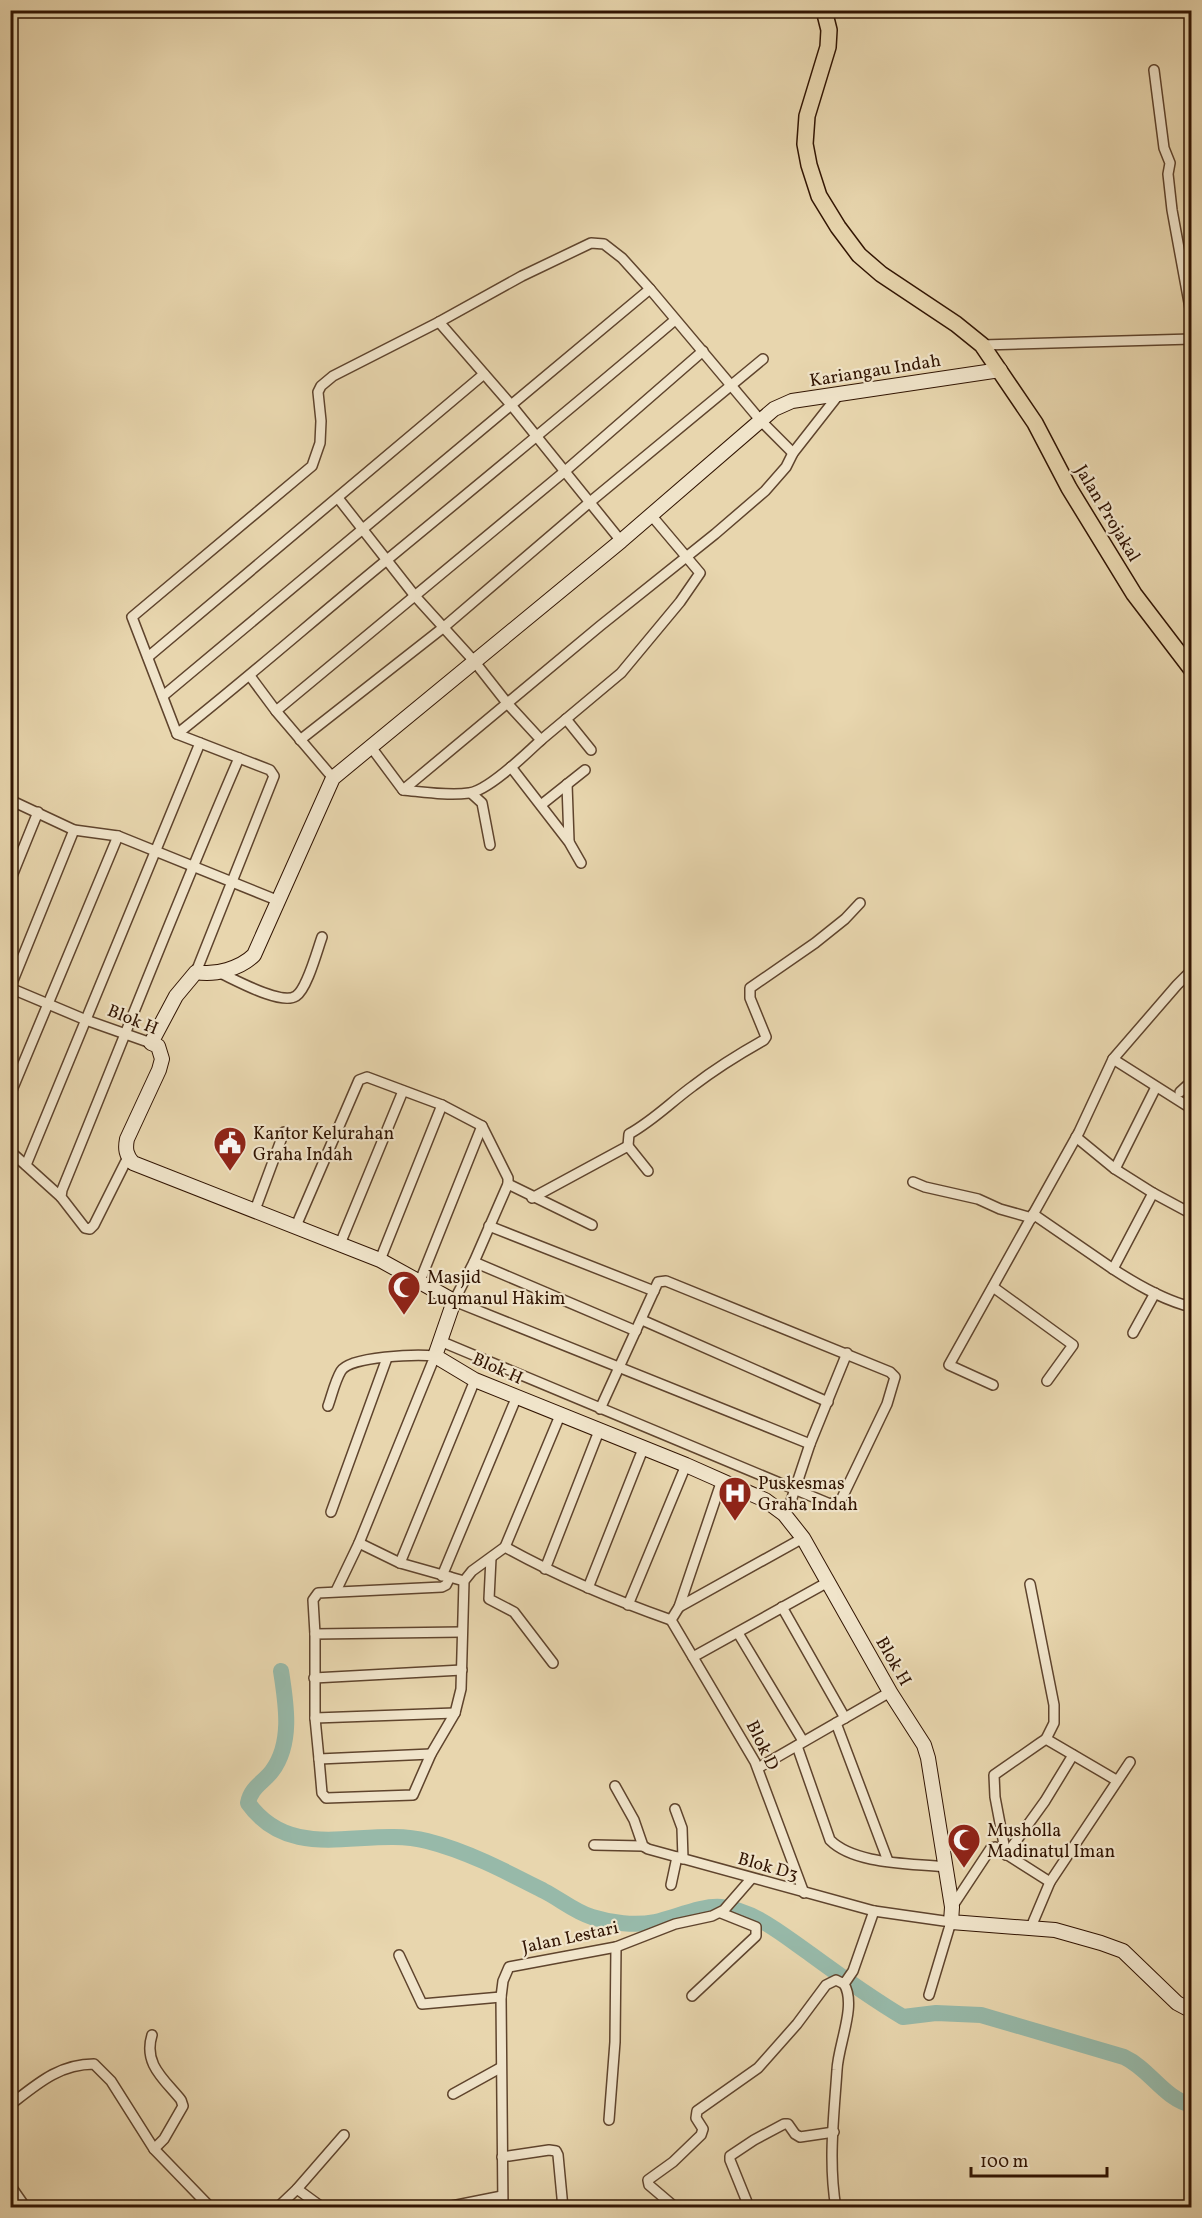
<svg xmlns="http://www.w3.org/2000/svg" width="1202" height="2218" font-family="Vollkorn,serif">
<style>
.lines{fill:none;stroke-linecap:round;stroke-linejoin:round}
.river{stroke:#97b9a9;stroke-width:16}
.street-casing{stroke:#5f442d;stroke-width:12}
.secondary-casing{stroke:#311402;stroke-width:16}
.primary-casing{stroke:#311402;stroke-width:18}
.street{stroke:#f0e4ca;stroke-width:9}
.secondary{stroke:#f0e4ca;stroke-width:14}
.primary{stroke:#e8d6ae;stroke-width:15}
.labels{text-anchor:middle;stroke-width:4.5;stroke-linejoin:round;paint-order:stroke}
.street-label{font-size:18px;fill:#311402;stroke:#f0e4ca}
.poi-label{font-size:18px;fill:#311402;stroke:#f0e4ca;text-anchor:start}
</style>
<rect width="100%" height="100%" fill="#e8d6ae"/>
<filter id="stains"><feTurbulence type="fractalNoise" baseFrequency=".00333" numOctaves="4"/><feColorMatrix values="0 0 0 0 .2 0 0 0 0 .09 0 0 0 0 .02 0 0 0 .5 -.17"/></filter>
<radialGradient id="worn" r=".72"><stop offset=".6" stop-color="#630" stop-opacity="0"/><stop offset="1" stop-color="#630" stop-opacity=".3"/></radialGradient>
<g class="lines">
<!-- river -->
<path class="river" d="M281,1671c5,32 12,72 -9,100 -9,12 -21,16 -24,32 45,63 118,22 179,38 40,10 80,31 117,50 16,8 31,21 48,26 19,6 43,9 63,5 19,-4 48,-17 66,-15 33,3 62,28 88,46 30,22 62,45 94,64l33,-4 45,2 143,42c26,12 40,42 68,48"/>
<!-- street casing -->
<g class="street-casing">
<g id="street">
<path d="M1154,70l10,78 6,15 -2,11 4,36 20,109"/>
<path d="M1190,142l2,6"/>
<path d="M439,322l73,84 109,135"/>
<path d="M982,345l210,-6"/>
<path d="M338,498l77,98 59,65 33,42 34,37c-15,14 -53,51 -72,53 -21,3 -45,-1 -66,-3"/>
<path d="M148,657l336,-283"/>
<path d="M250,676l26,35 57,67"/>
<path d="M163,696l487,-407"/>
<path d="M276,711l288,-239 139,-121"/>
<path d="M566,719l25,31"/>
<path d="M177,734c72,-57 140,-117 211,-175 96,-79 192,-158 287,-239"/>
<path d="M300,740l144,-113 146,-125 173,-143"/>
<path d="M541,740l80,-67 59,-71 20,-29 -49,-58"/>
<path d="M371,747l32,43 197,-164 115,-92 50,-43 21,-24 7,-14 47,-60"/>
<path d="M511,767l58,75 12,21"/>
<path d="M567,784l2,57"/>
<path d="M471,793l11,10 8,42"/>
<path d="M10,800l64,30 44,6 161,65"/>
<path d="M541,805l44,-35"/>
<path d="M10,881l28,-69"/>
<path d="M196,972l78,-196 -4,-6 -93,-36 -45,-117 180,-151 8,-23 1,-22 -3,-29 3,-6 12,-10 106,-54 83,-46 69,-33 13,1 18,14 28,31 111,132 32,32"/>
<path d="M218,972c16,7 63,34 78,24 11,-7 21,-45 26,-59"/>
<path d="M10,988l64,-158"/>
<path d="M10,988l76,32 65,23"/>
<path d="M1113,1059l79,50"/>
<path d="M1180,1092l12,-11"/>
<path d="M10,1095l108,-259"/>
<path d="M1076,1137l39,32 38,24 39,21"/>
<path d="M628,1146l1,-12c25,-14 42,-32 64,-48 22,-17 46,-32 71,-46l2,-3 -16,-39v-10l65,-45 30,-24 15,-16"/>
<path d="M10,1151l51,46"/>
<path d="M128,1157l-34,68 -4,4 -5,-1 -24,-31 1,-7c59,-144 115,-289 177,-432"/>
<path d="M26,1165l174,-422"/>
<path d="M1115,1169l41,-82"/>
<path d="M913,1182l12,5 53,12 22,10 32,9"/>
<path d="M508,1184l84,41"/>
<path d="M1153,1193l-40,76c23,15 45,28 71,36l8,-4"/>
<path d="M532,1198l96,-52 20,25"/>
<path d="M255,1210l29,-78"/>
<path d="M1033,1214l80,55"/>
<path d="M296,1226l63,-146 8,-3 75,28 40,21 26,52v6l-34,78 -20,39 356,143"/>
<path d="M489,1226l165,65"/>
<path d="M340,1244l63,-153"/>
<path d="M380,1260l62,-155"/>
<path d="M474,1262l162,69"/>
<path d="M420,1281l62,-155"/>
<path d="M993,1287l80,58 -26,36"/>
<path d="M642,1320l186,82"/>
<path d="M1133,1333l22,-40"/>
<path d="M440,1341l390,163 11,-4 46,-96 8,-27 -5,-5 -224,-91 -8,1 -58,127"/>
<path d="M993,1385l-44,-20 130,-233 34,-73 64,-74 15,-15"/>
<path d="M328,1406c4,-11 7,-25 13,-35 9,-15 77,-17 94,-15l-76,187 -23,48"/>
<path d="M331,1512l56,-154"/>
<path d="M784,1514l5,-7 21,-63 37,-91"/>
<path d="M359,1543l41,20 64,18"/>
<path d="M505,1547l56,-134"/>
<path d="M491,1558l-2,41 25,13 39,51"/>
<path d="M400,1563l75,-183"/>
<path d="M545,1569l54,-138"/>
<path d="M442,1576l75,-180"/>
<path d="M1030,1584l24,121v18l-8,16"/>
<path d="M588,1588l55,-139"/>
<path d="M628,1605l58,-140"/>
<path d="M679,1607l124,-69"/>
<path d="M782,1607l63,111"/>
<path d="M671,1620l84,142 49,131"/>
<path d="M671,1620l8,-13 43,-127"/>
<path d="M738,1633l65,108"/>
<path d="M315,1634l-2,-34 5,-7 124,-6 4,-2 4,-8"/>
<path d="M693,1657l135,-75"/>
<path d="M314,1678l148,-8"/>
<path d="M315,1718l140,-5"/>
<path d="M836,1723l52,138"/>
<path d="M797,1746l33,94c25,25 81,23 115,27"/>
<path d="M431,1754l-112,5 -4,-41v-84l147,-2"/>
<path d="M319,1759l3,34 4,5 87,-3 18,-41 24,-41 6,-24 3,-108 8,-10 33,-24c54,30 109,53 166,73"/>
<path d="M758,1768l132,-76"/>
<path d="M615,1786l19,34 9,26 5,3 226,62 77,11 -22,73"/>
<path d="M675,1809l7,19 1,31"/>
<path d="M594,1845l49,1"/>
<path d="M1006,1855l-11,-58 -1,-22 46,-32 6,-4 70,41"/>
<path d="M1006,1855l39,-54 28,-46"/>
<path d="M671,1885l6,-28"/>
<path d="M952,1907l39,-59 4,-1 55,35"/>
<path d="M1031,1927l19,-45 80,-120"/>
<path d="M399,1955l23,49 79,-7"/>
<path d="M692,1996l64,-60v-9l-35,-14"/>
<path d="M152,2035c-9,29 12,44 29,65l2,6 -19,33 -10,10"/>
<path d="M453,2094l47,-26"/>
<path d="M10,2105c27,-21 49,-41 84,-41l17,17 43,68 57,59"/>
<path d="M609,2120l6,-78 1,-95"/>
<path d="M502,2157l47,-7 7,1 2,4 5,53"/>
<path d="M10,2185l16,23"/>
<path d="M297,2189l47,-54"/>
<path d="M749,2207l-19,-47v-4l24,-16 30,-16h4l7,10 5,3 34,-5"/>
<path d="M277,2208l20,-19 26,19"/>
<path d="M442,2208l60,-12"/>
<path d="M503,2208l-2,-211 2,-16 6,-14 107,-20 59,-23 37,-8 12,-6 27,-31"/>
<path d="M676,2208l-27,-23 -1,-5 25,-18 28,-27 2,-6 -7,-11 1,-7 61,-43 39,-44 29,-39 10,-5 8,4 9,-13 21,-60"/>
<path d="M836,2208c-8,-46 -2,-93 1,-138 1,-25 20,-65 7,-86"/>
</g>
</g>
<!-- secondary casing -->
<g class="secondary-casing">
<path id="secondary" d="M1000,370l-208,31 -18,8 -153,132 -288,237 -79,177c-13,13 -39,21 -58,17l-20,24 -25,47 7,3 4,13 -3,11 -32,69c-2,10 -1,16 6,24l247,97 74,41 -19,55 40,24 211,85 79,35 19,14 19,24 87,154 34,53 4,13 24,149 -1,15 104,8 46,13 22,8 54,52 15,8"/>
</g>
<!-- primary casing -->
<g class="primary-casing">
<path id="primary" d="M824,10l5,20 -1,17 -21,69 -2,28 4,21 10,31 19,31 21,28 22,19 75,50 26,21 53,78 34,65 65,106 58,76"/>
</g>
<!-- street -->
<use href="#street" class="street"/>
<!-- secondary -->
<use href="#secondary" class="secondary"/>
<!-- primary -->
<use href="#primary" class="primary"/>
</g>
<!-- icons -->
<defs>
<g id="civic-pin" transform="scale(1.725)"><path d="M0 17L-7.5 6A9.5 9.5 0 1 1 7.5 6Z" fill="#8f2418" stroke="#f0e4ca"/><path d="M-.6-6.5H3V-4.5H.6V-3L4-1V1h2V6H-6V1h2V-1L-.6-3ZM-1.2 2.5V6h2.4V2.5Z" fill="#fff"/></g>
<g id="mosque-pin" transform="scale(1.725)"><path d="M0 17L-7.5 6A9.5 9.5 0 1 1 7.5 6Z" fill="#8f2418" stroke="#f0e4ca"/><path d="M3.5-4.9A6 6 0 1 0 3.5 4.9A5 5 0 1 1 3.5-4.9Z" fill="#fff"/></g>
<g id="hospital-pin" transform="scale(1.725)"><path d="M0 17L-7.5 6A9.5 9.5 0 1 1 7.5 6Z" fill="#8f2418" stroke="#f0e4ca"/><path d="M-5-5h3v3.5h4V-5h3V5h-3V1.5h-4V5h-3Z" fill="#fff"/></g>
</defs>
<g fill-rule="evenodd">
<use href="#civic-pin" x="230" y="1143"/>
<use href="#mosque-pin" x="404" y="1287"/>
<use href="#hospital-pin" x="735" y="1493"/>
<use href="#mosque-pin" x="964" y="1840"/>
</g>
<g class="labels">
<!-- street labels -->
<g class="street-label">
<text transform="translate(875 370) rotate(-9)" y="6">Kariangau Indah</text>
<text transform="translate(1108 513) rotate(59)" y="6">Jalan Projakal</text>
<text transform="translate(133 1019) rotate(22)" y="6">Blok H</text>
<text transform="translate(498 1368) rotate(24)" y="6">Blok H</text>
<text transform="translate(894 1661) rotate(60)" y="6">Blok H</text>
<text transform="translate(763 1745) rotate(64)" y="6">Blok D</text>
<text transform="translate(768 1866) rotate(16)" y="6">Blok D3</text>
<text transform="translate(570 1937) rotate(-12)" y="6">Jalan Lestari</text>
</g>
<!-- poi labels -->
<g class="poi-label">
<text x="253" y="1139">Kantor Kelurahan<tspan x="253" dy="21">Graha Indah</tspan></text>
<text x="427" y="1283">Masjid<tspan x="427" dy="21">Luqmanul Hakim</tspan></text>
<text x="758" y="1489">Puskesmas<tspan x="758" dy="21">Graha Indah</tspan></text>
<text x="987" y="1836">Musholla<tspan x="987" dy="21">Madinatul Iman</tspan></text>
</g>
</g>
<!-- margin -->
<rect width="1202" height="2218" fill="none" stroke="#e8d6ae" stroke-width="36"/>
<rect x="12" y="12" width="1178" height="2194" fill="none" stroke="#311402" stroke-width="3"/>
<rect x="18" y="18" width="1166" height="2182" fill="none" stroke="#311402" stroke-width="1.5"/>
<!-- scale -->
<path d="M971 2167v9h136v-9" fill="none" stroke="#311402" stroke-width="3"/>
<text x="980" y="2167" font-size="18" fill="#311402" stroke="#f0e4ca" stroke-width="4.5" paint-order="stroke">100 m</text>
<rect width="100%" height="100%" filter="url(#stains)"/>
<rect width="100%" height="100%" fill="url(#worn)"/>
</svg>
